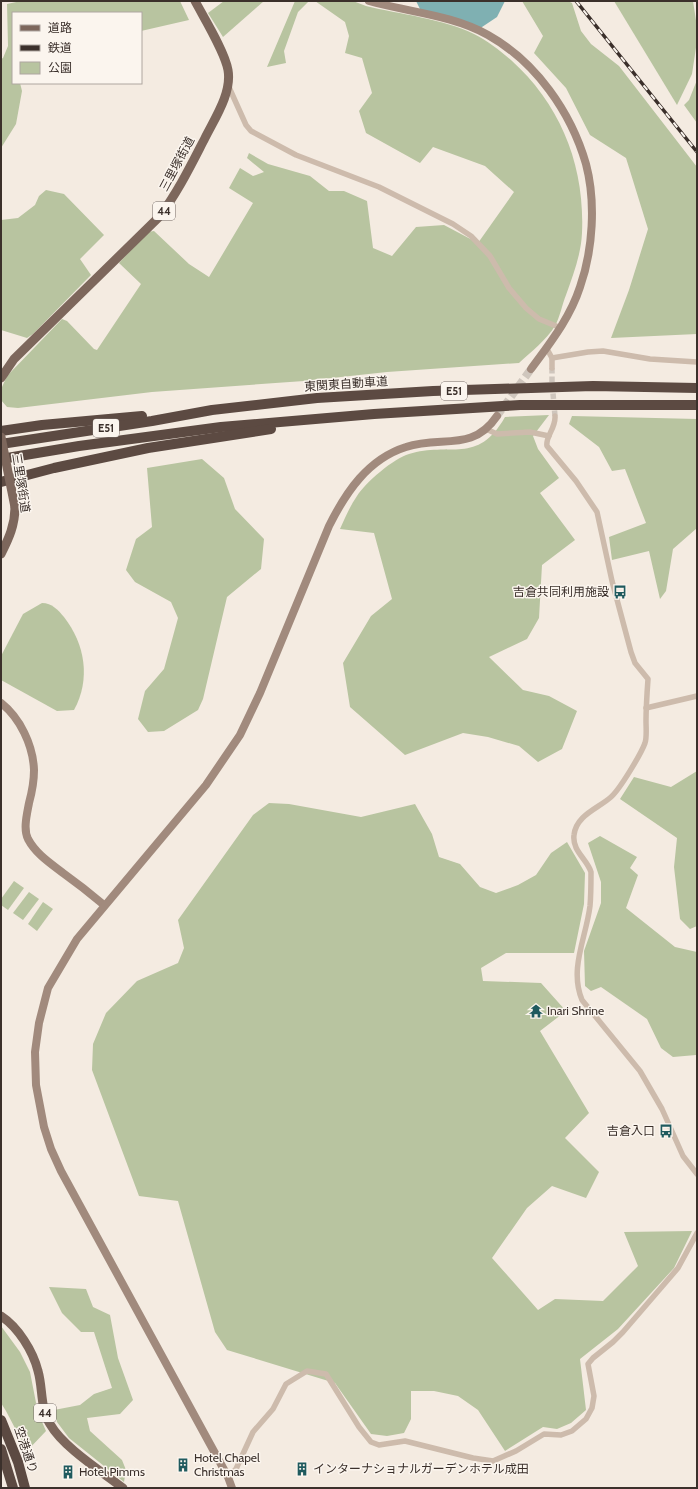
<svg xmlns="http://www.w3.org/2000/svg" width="698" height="1489" font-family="Cabin,'Noto Sans JP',sans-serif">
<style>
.green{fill:#b8c4a0}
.water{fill:#7fb0b2}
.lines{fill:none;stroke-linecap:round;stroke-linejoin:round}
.street-tunnel{stroke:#cfc6bd;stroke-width:5.5;stroke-dasharray:5.5 3;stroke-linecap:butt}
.secondary-tunnel{stroke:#cfc6bd;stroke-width:8;stroke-dasharray:8 4;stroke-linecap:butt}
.street{stroke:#cdbbac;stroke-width:5.5}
.secondary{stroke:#a18a7d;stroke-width:8}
.primary{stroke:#7d675c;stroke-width:9}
.highway{stroke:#5c4a42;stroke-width:10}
.rail-casing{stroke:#3b302b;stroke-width:3.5}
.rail{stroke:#fbf5ee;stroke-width:2;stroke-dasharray:6;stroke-linecap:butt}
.primary-bridge{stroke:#7d675c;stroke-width:9}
.labels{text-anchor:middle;stroke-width:3;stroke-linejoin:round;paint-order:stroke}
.shield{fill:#fbf5ee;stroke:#756b66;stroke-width:1}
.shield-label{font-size:11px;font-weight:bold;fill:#3b302b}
.street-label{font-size:12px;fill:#3b302b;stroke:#fbf5ee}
.poi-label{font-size:12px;fill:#3b302b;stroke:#fbf5ee;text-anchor:start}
</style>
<rect width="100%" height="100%" fill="#f4ebe1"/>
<!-- green -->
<g class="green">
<path d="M21,1h159l9,19 -48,11v-18h-128v70h7l2,8 -6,33 -15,24v-89l2,-1 5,-12 -1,-42z"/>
<path d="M224,1h40l-41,36 -15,-24z"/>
<path d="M295,1h14l-11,11 -14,39 2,12 -19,4z"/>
<path d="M315,1h38l13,5c33,8 78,13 108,28 13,6 26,17 37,26 50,45 74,106 71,173 -1,22 -9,42 -16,62 -4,10 -6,22 -11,31 -9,14 -24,26 -36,37l-132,9 -83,9 -152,11 -134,16 -11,-1 -6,-7 1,-13 5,-11 55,-57 5,2 27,28 3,1 44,-66 -22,-21 29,-31 6,-1 35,33 20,13 44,-74 -24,-15 11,-20 13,8 11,-4 -17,-14 2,-5 19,11 42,12 19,15h15l23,10 6,47 19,8 24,-29 28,-2 34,18 36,-51 -29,-26 -52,-19 -13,16 -54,-30 -7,-22 13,-18 -10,-35 -17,-5 4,-17 -4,-14z"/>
<path d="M522,1h46l4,2 9,28 10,13 28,22 78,101v167l-86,4 18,-48 19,-61 -22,-71 -36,-23 -24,-47 -32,-35 9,-17z"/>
<path d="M614,1h79l4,26v14l-5,33 -15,31z"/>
<path d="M697,80v43l-13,-18 5,-5z"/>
<path d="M46,190l18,4 40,41 -24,24 11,16 -58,59 -6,4 -26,-8v-110l17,-2 17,-13 4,-9z"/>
<path d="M549,415l-16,21 5,13 21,29 -19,15 35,47 -33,25 -3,53 -12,21 -38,18 34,33 26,6 28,15 -15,38 -24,13 -19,-16 -31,-9 -25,-4 -58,22 -55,-48 -7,-44 28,-47 21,-17 -18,-66 -34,-4c5,-11 10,-23 17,-33 8,-13 37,-38 52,-42 41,-13 68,12 96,-37z"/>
<path d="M572,416l125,3v109l-24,21 -7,42 -6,8 -11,-48 -37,9 -3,-23 37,-14 -21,-54 -13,2 -13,-24 -30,-23z"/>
<path d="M202,459l22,19 11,31 29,30 -3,30 -34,28 -24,102 -5,11 -34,21 -16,1 -10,-13 7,-28 19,-22 14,-51 -7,-16 -36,-20 -9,-12 10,-31 16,-12 -5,-59z"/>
<path d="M42,603c10,0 16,7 22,14 21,27 27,62 10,93l-17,1 -56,-31v-24l22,-42z"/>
<path d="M697,771v155l-7,3 -10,-10 -6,-52 3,-29 -57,-39 14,-22 37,10z"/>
<path d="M269,803l20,1 72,13 54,-13 17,30 7,23 21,7 20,23 16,6 22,-8 18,-10 15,-22 16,-11 18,31 -1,31 -10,49h-68l-25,15 2,13 58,2 25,28 -26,20 49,82 -24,25 34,34 -13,26 -34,-12 -25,22 -35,50 46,52 17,-11 48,2 35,-35 -14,-34 68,-1 -18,37 -56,61 -38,30 6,51 -15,13 -14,6 -14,-2 -38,24 -27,-41 -20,-14 -24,-5h-23v28l-7,14 -17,3 -16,-2 -36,-51 -108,-33 -12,-18 -37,-131 -39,-5 -47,-126 1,-26 13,-31 31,-32 41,-18 6,-15 -6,-28 75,-105z"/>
<path d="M600,836l37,21 -7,11 8,7 -12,33 49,39 22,5v105l-1,-2 -23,2 -12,-9 -14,-29 -46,-32 -10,4 -6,-5 -1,-35 17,-48v-21l-13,-39z"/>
<path d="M14,881l10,7 -16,22 -7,-5v-6z"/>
<path d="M29,892l10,7 -16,21 -10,-7z"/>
<path d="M43,902l10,7 -16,22 -9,-7z"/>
<path d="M49,1287l37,2 7,18 17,8 8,43 15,42 -13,14 -33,4 3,13 32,29 4,10 -2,12 -55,-44 -12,-16 -3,-12 26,-5 14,-11 18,-6 -18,-56h-13l-19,-19z"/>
<path d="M1,1326l19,26 10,20 8,41 8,18 -19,20 -21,-40 -5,-8z"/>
</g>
<!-- water -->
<path class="water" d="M416,1h89l-8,16 -18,12 -59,-20z"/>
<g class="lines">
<!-- street-tunnel -->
<path class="street-tunnel" d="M552,368v14l3,34"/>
<!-- secondary-tunnel -->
<path class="secondary-tunnel" d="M497,416l34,-47"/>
<!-- street -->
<g class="street">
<path d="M228,85l18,40 5,6 45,24 83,32 74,37 18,12 19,20 19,32 17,20 13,11 22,9"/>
<path d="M547,349l5,9v10"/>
<path d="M552,358l36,-6 15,-1 47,8 47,3"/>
<path d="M555,416c1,12 -10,21 -8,30l29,35 21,31 15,69 19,71 4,11 13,16c-1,14 -2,28 -2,42 0,7 1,16 -1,22 -4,11 -25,46 -34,54 -12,11 -35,18 -37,38 -2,16 13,24 17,37 0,11 0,23 -1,34 -4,32 -21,63 -8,94l58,71 22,38 21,47 14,18"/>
<path d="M486,429l11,5 33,-2 19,4"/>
<path d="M646,708l51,-12"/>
<path d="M228,1477l8,-8 17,-37 20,-23 13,-25 21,-13 19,3 33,53 12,15 8,3 26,-4 68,17 20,3 23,-10 28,-17 17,1 11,-4 14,-12 6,-11 2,-12 -6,-32 5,-6 20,-16 10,-10 55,-64 19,-35"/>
</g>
<!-- secondary -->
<g class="secondary">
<path d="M369,1c39,11 84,14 119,34 48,27 83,77 98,129 10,38 7,86 -6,123 -10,31 -30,56 -49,82"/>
<path d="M1,703c19,15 32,42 33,67 0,11 -2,22 -5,33 -2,11 -6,26 -1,36 8,15 22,24 35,34 14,10 28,21 41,32"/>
<path d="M232,1488l-4,-11 -167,-306 -10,-22 -7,-22 -8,-42 -1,-33 4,-29 9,-35 29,-49 129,-154 34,-50 20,-42 69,-167c17,-34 39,-67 77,-79 35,-12 66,6 91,-31"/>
</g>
<!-- primary -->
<g class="primary">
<path d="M1,378l13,-19 145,-142c19,-25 32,-52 46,-79 10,-20 27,-45 23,-68 -3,-18 -24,-52 -33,-69"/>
<path d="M1,554c8,-16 14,-29 14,-47"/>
<path d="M1,1316c17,11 32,35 37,55 5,17 2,37 12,53 13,23 51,47 73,64"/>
</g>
<!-- highway -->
<g class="highway">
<path d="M1,431l41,-6 100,-9"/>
<path d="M1,444l151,-23 60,-11 105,-12 116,-7 160,-5 104,2"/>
<path d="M1,459l78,-13 142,-19 153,-13 146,-9h177"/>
<path d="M1,482l53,-14 94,-20 123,-19"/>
<path d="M1,1420l17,42 7,26"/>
<path d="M1,1449l12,39"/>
</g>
<!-- rail casing -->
<g class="rail-casing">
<path id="rail" d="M576,1l121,151"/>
</g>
<!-- rail -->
<use href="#rail" class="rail"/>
<!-- primary-bridge -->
<path class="primary-bridge" d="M1,437l14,70"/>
</g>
<!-- icons -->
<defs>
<g id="bus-bare" transform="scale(1.08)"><path d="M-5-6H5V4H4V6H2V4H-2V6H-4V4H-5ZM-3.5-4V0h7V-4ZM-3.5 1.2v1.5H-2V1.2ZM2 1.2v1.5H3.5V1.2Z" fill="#1f5a5e" stroke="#fbf5ee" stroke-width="2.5" paint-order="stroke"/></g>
<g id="temple-bare" transform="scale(1.08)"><path d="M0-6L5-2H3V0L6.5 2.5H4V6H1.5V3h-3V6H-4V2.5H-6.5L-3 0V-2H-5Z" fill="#1f5a5e" stroke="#fbf5ee" stroke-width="2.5" paint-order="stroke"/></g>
<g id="building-bare" transform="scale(1.08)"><path d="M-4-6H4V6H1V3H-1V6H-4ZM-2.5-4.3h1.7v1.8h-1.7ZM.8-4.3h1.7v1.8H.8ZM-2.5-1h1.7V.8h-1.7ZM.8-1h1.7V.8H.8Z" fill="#1f5a5e" stroke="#fbf5ee" stroke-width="2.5" paint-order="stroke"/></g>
</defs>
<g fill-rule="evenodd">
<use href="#bus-bare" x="620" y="592"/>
<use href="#temple-bare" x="536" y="1011"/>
<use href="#bus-bare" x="666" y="1131"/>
<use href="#building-bare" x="183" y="1465"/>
<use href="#building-bare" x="302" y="1469"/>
<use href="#building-bare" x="68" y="1472"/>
</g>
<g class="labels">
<!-- shield labels -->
<g class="shield">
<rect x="153" y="202" width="22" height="18" rx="3"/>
<rect x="441" y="382" width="26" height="18" rx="3"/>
<rect x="93" y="419" width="26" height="18" rx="3"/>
<rect x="34" y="1404" width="22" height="18" rx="3"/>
</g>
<g class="shield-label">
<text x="164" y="215">44</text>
<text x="454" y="395">E51</text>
<text x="106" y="432">E51</text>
<text x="45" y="1417">44</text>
</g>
<!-- street labels -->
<g class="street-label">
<text transform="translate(177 164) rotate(-62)" y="4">三里塚街道</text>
<text transform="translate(346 384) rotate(-4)" y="4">東関東自動車道</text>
<text transform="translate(21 483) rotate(81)" y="4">三里塚街道</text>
<text transform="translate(26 1450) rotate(71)" y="4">空港通り</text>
</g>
<!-- poi labels -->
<g class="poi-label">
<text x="609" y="596" text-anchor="end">吉倉共同利用施設</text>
<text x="547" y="1015">Inari Shrine</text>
<text x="655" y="1135" text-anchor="end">吉倉入口</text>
<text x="194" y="1462">Hotel Chapel<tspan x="194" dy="14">Christmas</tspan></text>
<text x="313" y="1473">インターナショナルガーデンホテル成田</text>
<text x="79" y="1476">Hotel Pimms</text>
</g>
</g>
<!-- border -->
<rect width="698" height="1489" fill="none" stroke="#3b302b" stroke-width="4"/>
<!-- legend -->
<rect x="12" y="12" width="130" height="72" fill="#fbf5ee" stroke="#aea6a0"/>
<rect x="20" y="25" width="20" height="6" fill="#7d675c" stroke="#aea6a0"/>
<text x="48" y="32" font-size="12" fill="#3b302b">道路</text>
<rect x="20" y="45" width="20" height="6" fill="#3b302b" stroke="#aea6a0"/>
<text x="48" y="52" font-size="12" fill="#3b302b">鉄道</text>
<rect x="20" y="62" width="20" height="12" fill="#b8c4a0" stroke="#aea6a0"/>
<text x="48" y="72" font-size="12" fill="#3b302b">公園</text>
</svg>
